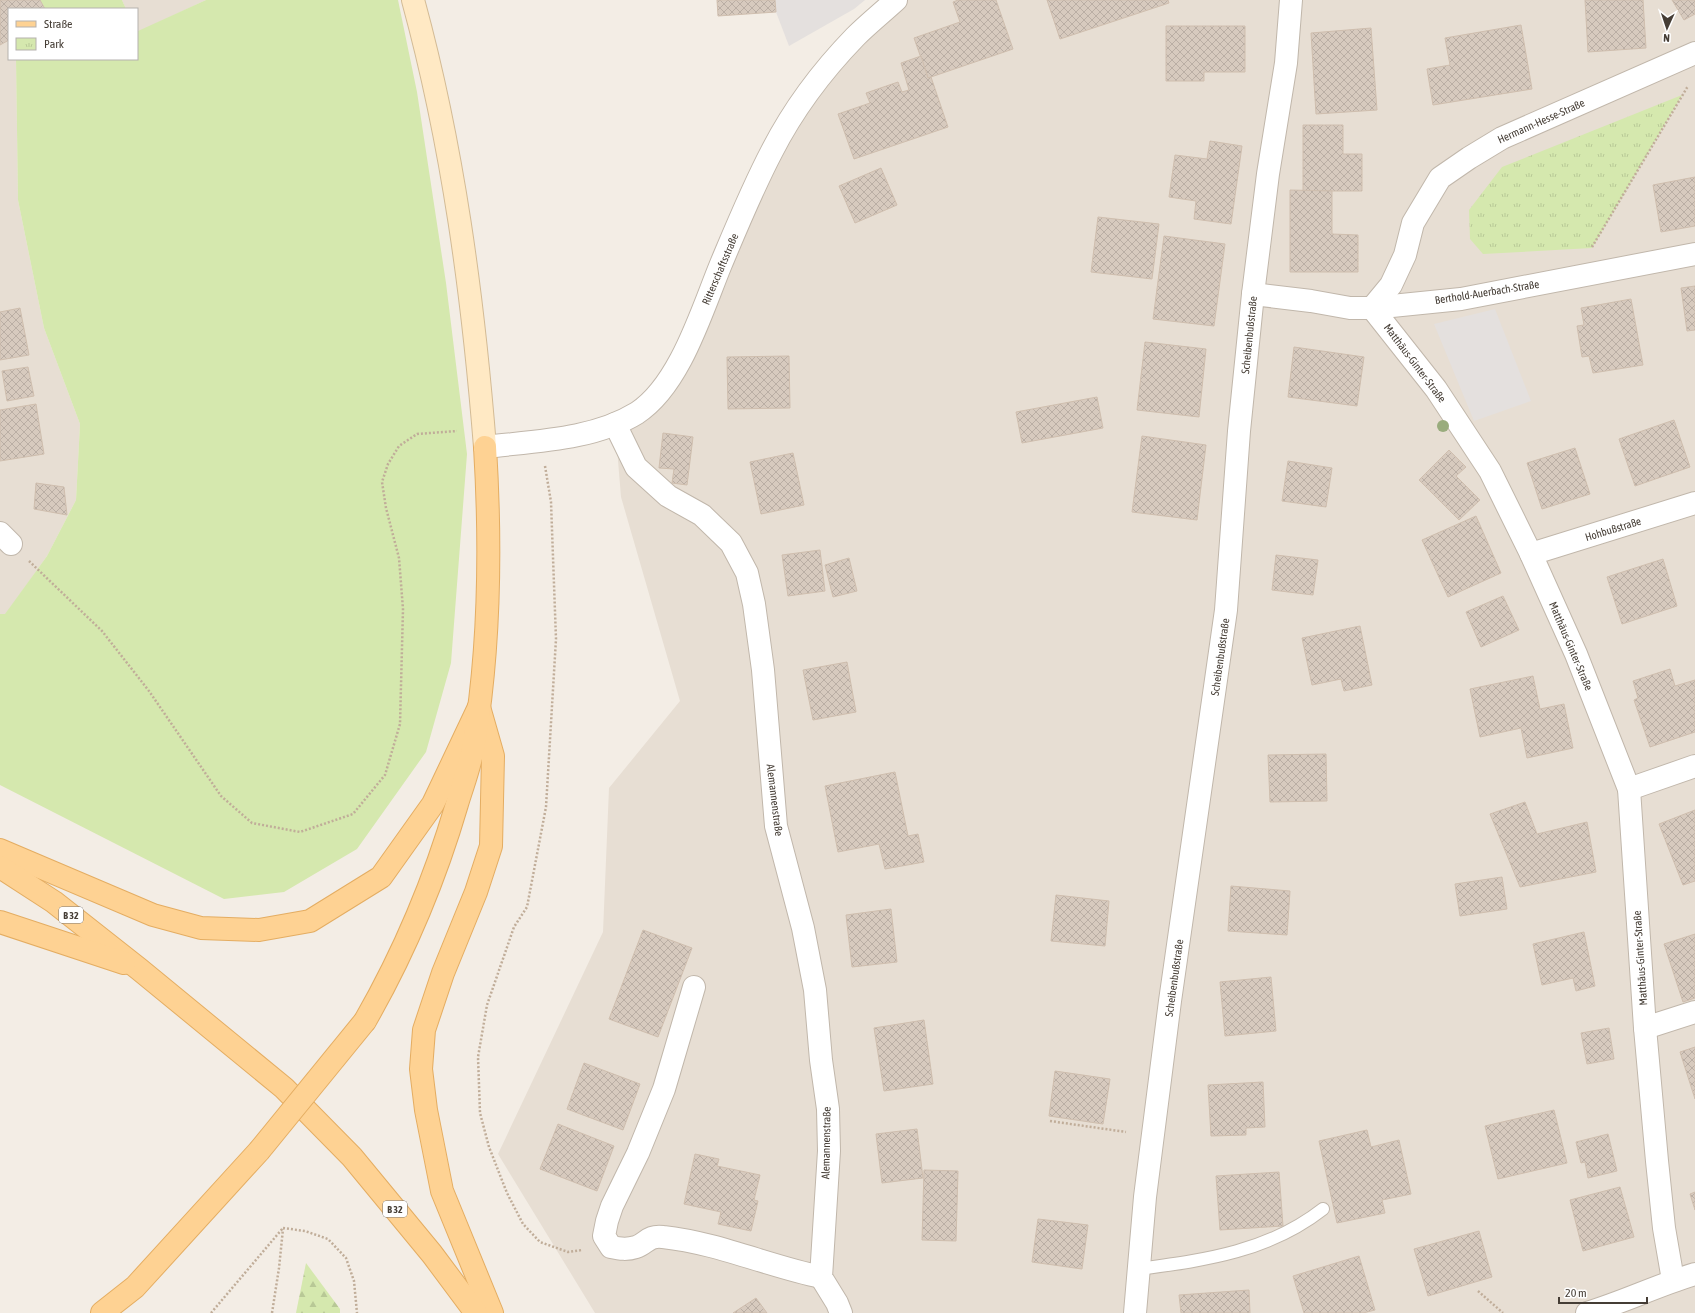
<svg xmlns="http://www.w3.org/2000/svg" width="1695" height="1313" font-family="'Asap Condensed',sans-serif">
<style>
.residential{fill:#e7ded3}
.grass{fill:#d5e8ae}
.forest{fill:url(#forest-firs)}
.park{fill:url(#park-tufts)}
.parking{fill:#e4e0de}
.building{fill:url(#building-cross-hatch);stroke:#cfbeae}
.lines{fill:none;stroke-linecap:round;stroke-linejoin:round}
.lane-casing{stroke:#c1b7ab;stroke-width:14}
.street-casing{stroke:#c1b7ab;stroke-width:24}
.secondary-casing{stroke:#d3bb95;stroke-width:24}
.primary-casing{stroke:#e4ad62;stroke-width:24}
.path{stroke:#c0ad99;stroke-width:2.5;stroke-dasharray:2 2;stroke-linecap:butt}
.lane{stroke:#fff;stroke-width:12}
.street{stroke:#fff;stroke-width:22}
.secondary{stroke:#ffe9c4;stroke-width:22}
.primary{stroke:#fed293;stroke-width:22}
.primary-bridge-casing{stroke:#e4ad62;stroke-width:24;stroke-linecap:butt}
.primary-bridge{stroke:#fed293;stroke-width:22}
.tree{fill:#99ac7d}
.labels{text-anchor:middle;stroke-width:4;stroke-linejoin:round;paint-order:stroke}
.shield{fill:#fff;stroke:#7d7772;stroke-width:1}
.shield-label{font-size:10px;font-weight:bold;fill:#453d35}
.street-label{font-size:11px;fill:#453d35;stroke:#fff}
</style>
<defs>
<pattern id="forest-firs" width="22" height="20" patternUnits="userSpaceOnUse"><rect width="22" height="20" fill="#d5e8ae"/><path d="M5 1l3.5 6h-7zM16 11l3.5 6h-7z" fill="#b8c896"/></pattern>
<pattern id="park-tufts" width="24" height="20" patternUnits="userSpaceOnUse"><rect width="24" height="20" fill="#d5e8ae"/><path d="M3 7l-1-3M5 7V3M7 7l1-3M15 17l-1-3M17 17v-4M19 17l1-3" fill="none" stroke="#b8c896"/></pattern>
<pattern id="building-cross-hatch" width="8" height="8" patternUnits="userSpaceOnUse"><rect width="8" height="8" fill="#d7cabe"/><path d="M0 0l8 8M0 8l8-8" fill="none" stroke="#baaea4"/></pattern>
</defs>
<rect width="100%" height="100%" fill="#f3ede5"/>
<!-- residential -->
<g class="residential">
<path d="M0,0h15l-6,9v50h7l2,141 26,128 36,96 -4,76 -29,56 -42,59 -5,-1z"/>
<path d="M122,0h84l-68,32 -1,-23h-11z"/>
<path d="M896,0h799v1313h-1100l-97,-159 105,-222 6,-144 71,-87 -59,-204 -6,-73 38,-24 120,-251z"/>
</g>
<!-- grass -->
<g class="grass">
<path d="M15,0h107l4,9h-111z"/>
<path d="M206,0h192l19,92 29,191 21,171 -16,209 -25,89 -69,97 -73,43 -60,7 -224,-114v-171h5l42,-58 29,-56 4,-76 -36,-96 -26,-128 -2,-141h121v-29l1,1z"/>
</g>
<!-- forest -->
<path class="forest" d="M306,1263l34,46v4h-44z"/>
<!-- park -->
<path class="park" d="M1682,95l-90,153 -109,6 -13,-15 -1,-29 33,-43z"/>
<!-- parking -->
<g class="parking">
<path d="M775,0h90l-11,9 -65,37 -13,-34z"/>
<path d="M1495,309l36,92 -57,20 -40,-97z"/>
</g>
<!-- building -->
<g class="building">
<path d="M0,0h40l5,9h-36v31l-9,5z"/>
<path d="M717,0h58l1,12 -58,4z"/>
<path d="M958,0h38l17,49 -85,29 -14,-40 46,-16 -7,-20z"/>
<path d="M1047,0h121l1,3 -109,36z"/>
<path d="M1585,0h58l3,48 -58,4z"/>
<path d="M1672,0h23v14l-11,6z"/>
<path d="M1521,25l11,64 -99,16 -6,-36 23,-4 -5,-27z"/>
<path d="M1166,26h79v46h-41v9h-38z"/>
<path d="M1371,28l6,82 -61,4 -5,-81z"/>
<path d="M921,56l7,22 3,-1 17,50 -94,32 -16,-45 32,-11 -4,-10 32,-11 4,10 7,-2 -8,-27z"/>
<path d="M1303,125h40v29h19v37h-59z"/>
<path d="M1210,141l32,5 -11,78 -37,-5 2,-18 -27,-4 6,-42 32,4z"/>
<path d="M881,168l16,37 -42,18 -16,-37z"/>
<path d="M1695,177v49l-34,6 -8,-47z"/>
<path d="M1290,190l42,1v43l26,1v37h-68z"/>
<path d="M1098,217l61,7 -7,55 -61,-7z"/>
<path d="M1164,236l61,8 -11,82 -61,-7z"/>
<path d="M1695,286v44l-8,1 -6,-43z"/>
<path d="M1631,299l12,66 -50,8 -4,-17 -7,1 -5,-31 7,-1 -3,-17z"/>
<path d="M20,308l9,47 -29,5v-48z"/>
<path d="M1145,342l61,7 -7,68 -62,-7z"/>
<path d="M1294,347l70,10 -7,49 -69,-9z"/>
<path d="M789,356l1,52 -62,1 -1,-52z"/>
<path d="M28,367l6,29 -27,5 -5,-30z"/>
<path d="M1097,397l6,31 -81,15 -6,-31z"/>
<path d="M36,404l8,50 -44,7v-51z"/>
<path d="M1674,420l16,47 -55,19 -16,-47z"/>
<path d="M663,433l30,4 -6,48 -15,-2 2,-14 -15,-1z"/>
<path d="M1142,436l64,9 -9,75 -65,-8z"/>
<path d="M1575,448l15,46 -48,15 -15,-46z"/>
<path d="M1449,450l17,17 -10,9 24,24 -21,20 -40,-40z"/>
<path d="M793,453l11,52 -43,9 -11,-52z"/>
<path d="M1288,461l44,7 -6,39 -44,-6z"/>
<path d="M36,483l28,4 3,28 -33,-6z"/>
<path d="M1476,516l25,57 -53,24 -26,-57z"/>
<path d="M820,550l5,41 -37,5 -6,-41z"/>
<path d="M1276,555l42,5 -5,35 -41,-5z"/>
<path d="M849,558l8,33 -24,6 -8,-32z"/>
<path d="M1663,559l14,47 -55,18 -15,-47z"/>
<path d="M1503,596l16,34 -38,17 -15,-35z"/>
<path d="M1360,626l12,59 -28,6 -3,-12 -29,6 -10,-47z"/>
<path d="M847,662l9,50 -43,8 -10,-50z"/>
<path d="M1670,669l5,17 20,-6v52l-45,15 -16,-47 4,-2 -5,-17z"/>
<path d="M1533,676l7,33 24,-5 9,44 -46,10 -6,-30 -41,9 -10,-48z"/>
<path d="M1326,754l1,47 -57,1 -2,-47z"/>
<path d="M895,772l13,64 10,-2 6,28 -39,7 -6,-25 -41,8 -13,-66z"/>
<path d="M1525,802l12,32 50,-12 9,50 -76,15 -30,-73z"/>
<path d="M1695,810v71l-12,4 -24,-61z"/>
<path d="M1502,877l5,32 -47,7 -5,-32z"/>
<path d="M1231,886l59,5 -3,44 -59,-4z"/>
<path d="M1056,895l53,6 -4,45 -54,-5z"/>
<path d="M891,909l6,53 -45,5 -6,-52z"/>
<path d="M643,930l49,18 -34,89 -49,-18z"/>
<path d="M1584,932l11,54 -19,5 -3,-13 -31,7 -9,-41z"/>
<path d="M1695,934v64l-12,4 -19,-58z"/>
<path d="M1271,977l5,54 -51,5 -5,-54z"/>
<path d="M924,1020l9,64 -49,7 -10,-63z"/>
<path d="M1609,1028l5,31 -27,5 -6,-31z"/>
<path d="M1695,1047v52l-15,-47z"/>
<path d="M584,1063l56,21 -17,46 -56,-21z"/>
<path d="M1055,1071l55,8 -7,45 -54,-8z"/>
<path d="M1263,1082l2,45 -19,1v7l-35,1 -3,-51z"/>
<path d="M1554,1110l13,53 -69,16 -13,-53z"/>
<path d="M558,1124l56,22 -17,45 -57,-22z"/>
<path d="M917,1129l6,49 -41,5 -6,-49z"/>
<path d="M1367,1130l4,17 28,-7 12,54 -29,6 3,13 -48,10 -18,-82z"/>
<path d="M1608,1134l9,37 -29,7 -3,-16 -4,1 -5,-21z"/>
<path d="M695,1154l24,5 -2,7 43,9 -6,25 4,1 -7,30 -33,-7 3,-12 -37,-8z"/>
<path d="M924,1170l34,1 -2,70 -34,-1z"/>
<path d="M1279,1172l4,54 -63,4 -4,-54z"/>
<path d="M1620,1187l14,50 -51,14 -13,-51z"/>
<path d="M1695,1192v18l-5,-16z"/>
<path d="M1038,1219l50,6 -6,44 -50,-7z"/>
<path d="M1479,1231l13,46 -64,19 -14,-47z"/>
<path d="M1359,1256l16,54 -12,3h-59l-11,-37z"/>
<path d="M1249,1290l1,23h-69l-2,-18z"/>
<path d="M756,1298l11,15h-34z"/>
</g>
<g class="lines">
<!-- lane casing -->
<g class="lane-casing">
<path id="lane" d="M1139,1269c66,-9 129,-17 184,-60"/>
</g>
<!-- street casing -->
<g class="street-casing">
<g id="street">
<path d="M1253,294l58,7 39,7h22l89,-9 234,-45"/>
<path d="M615,424l21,43 32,29 34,19 29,28 16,30 7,31 9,66 13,156 27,102 12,62 6,70 7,49 1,42 -8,126 16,26 4,10"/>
<path d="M485,447c50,-6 108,-7 152,-34 43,-28 65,-103 84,-149 16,-38 32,-77 51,-113 21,-41 51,-81 83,-114 13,-13 28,-25 41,-37"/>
<path d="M0,533l11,11"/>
<path d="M1531,554l164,-51"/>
<path d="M1629,789l66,-23"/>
<path d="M694,987l-30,102 -26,64 -26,53 -5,15 -3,15 7,11c9,2 16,3 25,0 10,-3 12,-12 27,-10 55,6 105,29 158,40"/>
<path d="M1645,1028l50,-16"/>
<path d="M1673,1280l-9,-52 -7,-67 -12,-133 -16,-239 -53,-135 -45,-100 -41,-83 -54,-82 -64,-81 19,-23 14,-30 8,-32 27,-45 29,-20 33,-20 193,-85"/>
<path d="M1135,1313l10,-116 25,-196 56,-391 13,-179 14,-137 15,-120 18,-111 5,-63"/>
<path d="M1587,1313c37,-11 71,-28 108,-39"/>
</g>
</g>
<!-- secondary casing -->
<g class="secondary-casing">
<path id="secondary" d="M413,0c40,146 60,296 72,447"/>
</g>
<!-- primary casing -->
<g class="primary-casing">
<g id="primary">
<path d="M479,707l14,49 -2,90 -15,46 -33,81 -19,57 -3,39 5,41 16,81 50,122"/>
<path d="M0,850l153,65 48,13 58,2 51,-9 71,-44 52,-73 46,-97"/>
<path d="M0,867l54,35 85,67 145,119 68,69 80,97 44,59"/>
<path d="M0,922l124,41"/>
<path d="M365,1021c39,-68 70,-142 92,-217 6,-20 14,-40 17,-61 16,-97 17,-198 11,-296"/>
<path d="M102,1313l33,-26 124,-136"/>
</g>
</g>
<!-- path -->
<g class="path">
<path d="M1592,247l96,-161"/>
<path d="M545,466l6,36 5,137 -10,168 -19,100 -13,20 -27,78 -9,52 2,56 9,34 18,46 16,31 17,18 28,10 14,-2"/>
<path d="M29,561l73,70 47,60 72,105 31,27 48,9 53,-18 32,-39 15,-51 3,-115 -4,-51 -13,-50 -4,-26 6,-18 11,-18 18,-12 40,-3"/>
<path d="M1050,1121l76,11"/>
<path d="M283,1228l22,3 23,8 18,19 8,23 3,32"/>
<path d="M1478,1291l25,22"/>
<path d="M211,1313l72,-85"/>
<path d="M272,1313l7,-45 4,-39"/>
</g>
<!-- lane -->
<use href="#lane" class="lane"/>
<!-- street -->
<use href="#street" class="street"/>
<!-- secondary -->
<use href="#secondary" class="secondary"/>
<!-- primary -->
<use href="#primary" class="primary"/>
<!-- primary-bridge casing -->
<g class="primary-bridge-casing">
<path id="primary-bridge" d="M259,1151l106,-130"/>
</g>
<!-- primary-bridge -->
<use href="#primary-bridge" class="primary-bridge"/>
</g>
<!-- trees -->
<circle class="tree" cx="1443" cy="426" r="6"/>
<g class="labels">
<!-- shield labels -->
<g class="shield">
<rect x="59" y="907" width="24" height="16" rx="3"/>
<rect x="383" y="1201" width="24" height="16" rx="3"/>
</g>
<g class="shield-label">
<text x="71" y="919">B 32</text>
<text x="395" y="1213">B 32</text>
</g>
<!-- street labels -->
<g class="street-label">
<text transform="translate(1541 121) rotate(-24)" y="4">Hermann-Hesse-Straße</text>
<text transform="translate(720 269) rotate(-67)" y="4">Ritterschaftsstraße</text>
<text transform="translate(1487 292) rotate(-9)" y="4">Berthold-Auerbach-Straße</text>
<text transform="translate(1249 335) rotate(-84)" y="4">Scheibenbußstraße</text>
<text transform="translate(1415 363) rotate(53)" y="4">Matthäus-Ginter-Straße</text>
<text transform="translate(1613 529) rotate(-17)" y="4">Hohbußstraße</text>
<text transform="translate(1571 646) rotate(67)" y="4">Matthäus-Ginter-Straße</text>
<text transform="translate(1220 657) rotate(-82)" y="4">Scheibenbußstraße</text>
<text transform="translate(775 800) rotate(83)" y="4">Alemannenstraße</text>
<text transform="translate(1640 958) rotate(-94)" y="4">Matthäus-Ginter-Straße</text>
<text transform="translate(1174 978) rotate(-82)" y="4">Scheibenbußstraße</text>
<text transform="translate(826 1143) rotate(-89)" y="4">Alemannenstraße</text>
</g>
</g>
<!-- legend -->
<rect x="8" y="8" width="130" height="52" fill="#ffffff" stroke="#b5b1ae"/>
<rect x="16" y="21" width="20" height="6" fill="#fed293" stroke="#b5b1ae"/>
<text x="44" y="28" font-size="12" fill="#453d35">Straße</text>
<rect x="16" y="38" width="20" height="12" fill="url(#park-tufts)" stroke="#b5b1ae"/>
<text x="44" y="48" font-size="12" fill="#453d35">Park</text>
<!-- north arrow -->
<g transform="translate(1667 28) rotate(183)" stroke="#ffffff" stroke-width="3" paint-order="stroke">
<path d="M0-3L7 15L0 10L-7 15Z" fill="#453d35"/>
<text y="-6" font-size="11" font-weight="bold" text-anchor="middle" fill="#453d35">N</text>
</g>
<!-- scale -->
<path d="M1559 1297v6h88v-6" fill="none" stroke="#453d35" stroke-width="2"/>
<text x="1565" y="1297" font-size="12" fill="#453d35" stroke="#ffffff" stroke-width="3" paint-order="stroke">20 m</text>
</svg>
